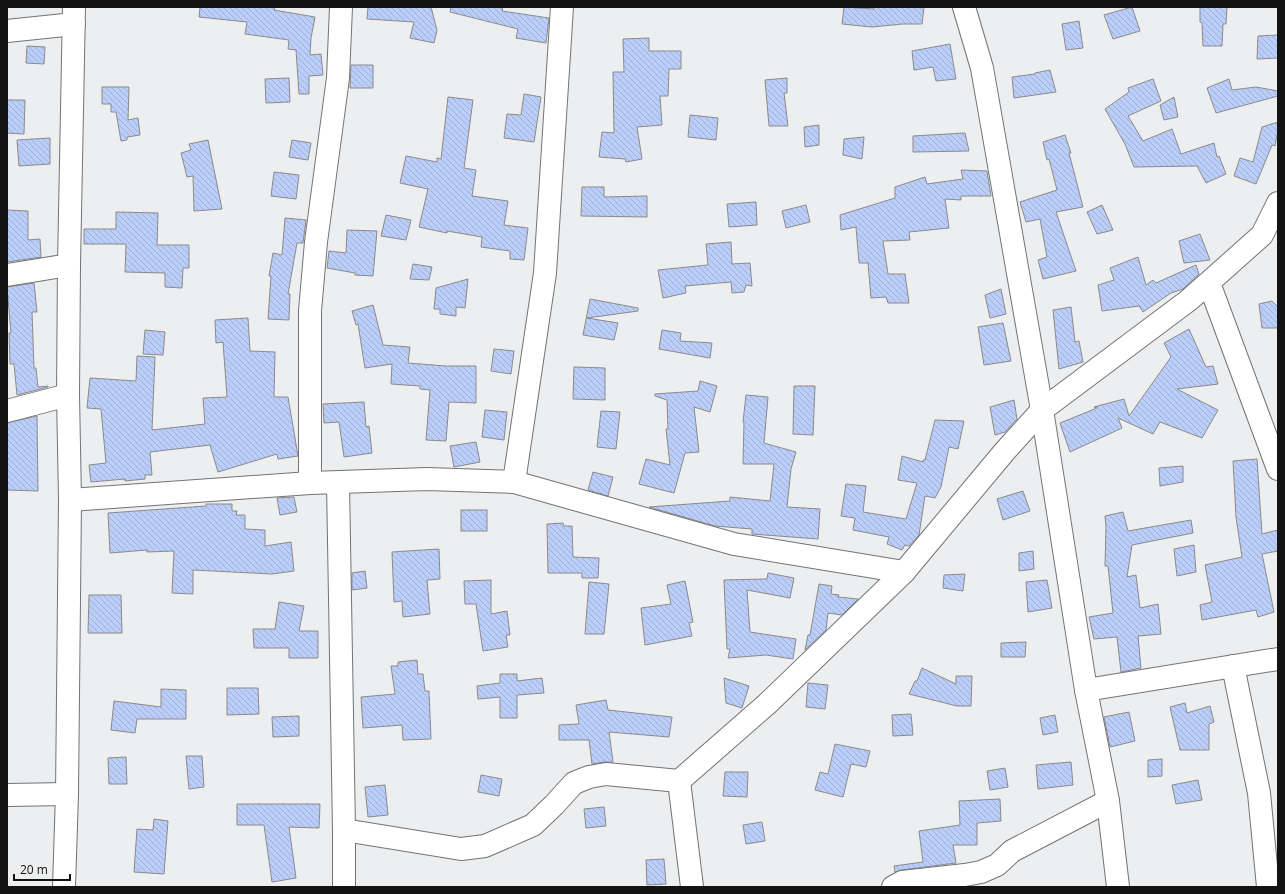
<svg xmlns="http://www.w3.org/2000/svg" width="1285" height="894" font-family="'Open Sans',sans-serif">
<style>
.building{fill:url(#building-back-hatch);stroke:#8a8a8b}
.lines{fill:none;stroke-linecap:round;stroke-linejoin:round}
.minor-casing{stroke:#727374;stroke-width:24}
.minor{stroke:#fff;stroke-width:22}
</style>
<defs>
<pattern id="building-back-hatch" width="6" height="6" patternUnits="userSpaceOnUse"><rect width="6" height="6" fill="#bbcef9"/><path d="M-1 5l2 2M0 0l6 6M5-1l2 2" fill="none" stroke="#a0b0d5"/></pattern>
</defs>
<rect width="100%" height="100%" fill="#edeeef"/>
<!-- building -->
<g class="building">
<path d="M200,7h75l-1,3 41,7 -4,21 -1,17 11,-1 2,21 -14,1v18h-10l-3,-44 -8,-1 1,-9 -44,-6 2,-12 -48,-5z"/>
<path d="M368,7h63l6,23 -3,13 -24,-5 4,-16 -47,-3z"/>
<path d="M451,7h52l-1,4 47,7 -3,25 -30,-5 2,-9 -68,-17z"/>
<path d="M844,7l30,2v-2h50l-2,17h-19l-31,3 -30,-3z"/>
<path d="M1132,7l8,24 -27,8 -9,-24z"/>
<path d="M1200,7h27l-1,17h-3l-1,22h-19l-1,-23 -2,-1z"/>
<path d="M1079,21l4,27 -17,2 -4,-26z"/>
<path d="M1278,35v23l-21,1 1,-23z"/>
<path d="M649,38v13h32v18h-12l-1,27h-8l2,29 -25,2 5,32 -16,3 -1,-3 -26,-2 3,-25 12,1 -1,-61h11l-1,-33z"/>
<path d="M950,44l6,35 -20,2 -3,-14 -19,3 -2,-19z"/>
<path d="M27,46l18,1 -1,17 -18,-1z"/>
<path d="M351,65h22v23h-23z"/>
<path d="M1050,70l6,22 -42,6 -2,-21 23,-3v-1z"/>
<path d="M289,78l1,24 -24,1 -1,-24z"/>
<path d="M787,78v15h-3l4,33h-19l-4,-46z"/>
<path d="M1153,79l8,22 -33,15 15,25 29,-12 9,25 33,-11 3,14 2,-1 7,18 -20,9 -9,-17 -63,1 -9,-23 -20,-35 24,-17 -1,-4z"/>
<path d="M1229,79l3,11 24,-3 22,4v5l-62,17 -9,-25z"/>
<path d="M102,87h27l-1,33 10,-2 2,17 -13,2v3l-6,1 -5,-29h-5v-8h-9z"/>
<path d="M524,94l17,3 -7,45 -30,-4 3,-24 14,1z"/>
<path d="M448,97l25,3 -9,68 12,2 -4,26 36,5 -4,24 24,3 -4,32 -14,-1v-8l-29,-4 1,-10 -35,-6v2l-28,-6 9,-38 -28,-6 6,-27 31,6v-4l4,1z"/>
<path d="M1174,97l4,20 -14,3 -4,-15z"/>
<path d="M7,100h18l-1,34 -17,-1z"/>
<path d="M690,115l28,3 -2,22 -28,-3z"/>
<path d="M1278,122v8l-3,16 -3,-1 -16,39 -22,-8 6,-18 13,4 9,-35z"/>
<path d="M819,125v20l-14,2 -1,-20z"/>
<path d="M965,133l4,18 -56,1v-16z"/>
<path d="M1065,135l6,18h-2l14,54 -27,5 20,59 -33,8 -5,-19 9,-3 -7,-38 -14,3 -6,-20 37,-12 -8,-31 -2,1 -4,-18z"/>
<path d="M864,137l-2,22 -19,-4 1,-16z"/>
<path d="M50,138v26l-31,2 -2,-26z"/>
<path d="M208,140l14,69 -28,2 -1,-35 -6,1 -6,-24 10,-3 -2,-6z"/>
<path d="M292,140l19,3 -3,17 -19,-3z"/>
<path d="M961,170l26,1 4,25h-30v4l-16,-1 4,29 -40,4 1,8 -27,1 5,33h17l4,29h-21l-2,-6 -15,1 -3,-35h-9l-3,-36 -15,3 -1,-15 55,-17v-11l30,-10 2,7 36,-5z"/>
<path d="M274,172l25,3 -3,24 -25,-3z"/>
<path d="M582,187h22v10l43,-1v21l-66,-1z"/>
<path d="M756,202l1,23 -28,2 -2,-23z"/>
<path d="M806,205l4,17 -24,6 -4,-17z"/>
<path d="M1102,205l11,25 -16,4 -10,-22z"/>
<path d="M7,210l21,1v29l12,-1 1,18 -34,5z"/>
<path d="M116,212l42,1 -1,32h32v23h-6l-1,20 -17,-1v-14l-40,-1 1,-28h-42v-15h32z"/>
<path d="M386,215l25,5 -5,20 -25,-4z"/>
<path d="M285,218l21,2 -3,23h-6l-9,51h2l-1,26 -21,-1 3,-43h-2l4,-23 9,2z"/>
<path d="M347,230l30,1 -4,45 -18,-1v-2l-28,-5 2,-17 17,2z"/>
<path d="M1200,234l10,26 -26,3 -5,-22z"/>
<path d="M731,242l1,22 18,-1 2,23 -6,-1 -2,7 -12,1 -1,-11 -46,4 1,7 -23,5 -5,-28 50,-5 -2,-21z"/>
<path d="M1138,257l8,28 7,-5 3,3 40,-18 3,9 -16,15 -12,4 -28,19 -4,-6 -37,5 -4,-26 16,-5 -4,-12z"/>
<path d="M413,264l19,3 -3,13 -19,-1z"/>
<path d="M468,279l-3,29 -9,-1v9l-16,-2v-5h-6l2,-21z"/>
<path d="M34,283l3,29h-5l2,56h2l2,19 10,-1v1l-31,8 -3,-31h-4l-1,-31h2l-4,-46z"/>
<path d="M1001,289l5,25 -16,4 -5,-23z"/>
<path d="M590,299l48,9v3l-51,7 31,5 -4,17 -31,-5z"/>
<path d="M1272,301l6,6v21h-16l-3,-24z"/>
<path d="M373,305l10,40 27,2 -2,16 38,3h30v37l-27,-1 -3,39 -20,-1 4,-50 -10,-1v-3l-29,-2 1,-20 -27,4 -7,-44 -2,1 -4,-14z"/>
<path d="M1071,307l4,35 4,-1 4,21 -24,7 -6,-59z"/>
<path d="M248,318l2,33 25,1 -1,45h14l10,59 -20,3 -1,-5 -59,18 -8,-27 -60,7 2,23h-7v4l-20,2v-2l-34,3 -2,-17 17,-2 -5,-54 -14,-1 3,-30 46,3 1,-25 18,1 -3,73 53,-6 -2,-26 24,-1 -4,-55 -7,1 -1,-23z"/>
<path d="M1003,323l8,38 -27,4 -6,-38z"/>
<path d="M1189,329l17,38 7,-1 5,18 -41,5 41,21 -16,28 -42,-16 -7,12 -35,-16 4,10 -52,24 -10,-29 37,-15 -3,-1 30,-8 5,17 42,-59 -7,-14z"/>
<path d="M145,330l20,2 -2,23 -20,-1z"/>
<path d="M662,330l19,3 -1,8 32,2 -2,15 -51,-9z"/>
<path d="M494,349l20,2 -3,23 -20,-3z"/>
<path d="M574,367l31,1v32l-32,-1z"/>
<path d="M700,381l17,5 -7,26 -16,-5 5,45 -14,1 -11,40 -35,-9 7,-25 24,6 -4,-36h2l-1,-29 -12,-4v-2l43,-3z"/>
<path d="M794,386h21l-2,49 -20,-1z"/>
<path d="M746,395l22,2 -4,46 32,9 -5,17 -4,38 33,2 -2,30 -66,-5v-5l-37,-3 -66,-19 81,-6v-4l40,4 4,-37h-31l1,-42h-1z"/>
<path d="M1014,400l3,19 -12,13 -10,3 -5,-28z"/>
<path d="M364,402l2,25 3,-1 3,27 -28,4 -5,-35 -15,1 -1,-19z"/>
<path d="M485,410l22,2 -3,28 -22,-3z"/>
<path d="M601,411l19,1 -4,37 -19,-2z"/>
<path d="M37,416l1,75 -31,-1v-67z"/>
<path d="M935,420l29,1 -6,28 -9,-2 -8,40 -6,11 -10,-2 -6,39 -10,11 -4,-1 -3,5 -15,-6 2,-7 -36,-7 2,-12 -14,-2 5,-32 20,2 -3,26 43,7 11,-36 -19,-3 4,-24 21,6v-2h2z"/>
<path d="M476,442l4,20 -26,5 -4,-21z"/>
<path d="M1257,459l5,75 16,-4v21l-16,3 12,58 -16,5 -2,-7 -54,10 -2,-15 12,-3 -7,-37 37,-8 -6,-40 -3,-56z"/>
<path d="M1183,466v16l-23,4 -1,-18z"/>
<path d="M593,472l20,5 -5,19 -20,-6z"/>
<path d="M1023,491l7,20 -27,9 -6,-21z"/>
<path d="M294,497l3,15 -17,3 -3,-17z"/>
<path d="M206,504h26v7h5l-1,4h9v14l20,1v16l26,-4 3,29 -22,3 -79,-4v24l-21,-1 2,-42 -27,1v-2l-37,3 -2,-40 98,-7z"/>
<rect x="461" y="510" width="26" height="21"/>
<path d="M1123,512l5,19 63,-11 2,13 -61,12 -5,32 9,-2 4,33 18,-4 3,30 -23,2 3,32 -20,4 -4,-35 -23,2 -5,-22 24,-4 -5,-47h-3l1,-39 -1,-11z"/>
<path d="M563,523l1,3h8l1,31 26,1 -1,20h-16v-5h-34l-1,-49z"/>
<path d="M1194,545l2,27 -19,4 -3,-27z"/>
<path d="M439,549l1,30 -13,1 3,34 -27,3 -1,-16 -8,1 -2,-50z"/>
<path d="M1033,551l1,18 -15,2v-18z"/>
<path d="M365,571l2,17 -15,2v-17z"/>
<path d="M768,573l26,5 -4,20 -43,-8 3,42 46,7 -3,20 -27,-4 -38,3 2,-9h-3l-3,-69 43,-1z"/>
<path d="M965,574l-2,17 -20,-3 1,-13z"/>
<path d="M491,580v34l16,-3 3,24h-4l2,12 -25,4 -7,-47h-11l-1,-23z"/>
<path d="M1047,580l5,28 -24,4 -2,-30z"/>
<path d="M685,581l8,41 -4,1 3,13 -47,9 -4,-37 30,-4 -4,-19z"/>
<path d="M589,582l20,2 -5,50h-19z"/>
<path d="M819,584l13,2 -1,8 8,1 -1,2 20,2 -16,16 -14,-2 -2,17 -21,20 3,-15h2z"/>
<path d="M89,595h32l1,38h-34z"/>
<path d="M279,602l25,4 -5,25h19v27h-29v-10h-35l-1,-19h22z"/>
<path d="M1026,642l-1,15h-24v-14z"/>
<path d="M417,660l1,14h5l2,17h4l2,48 -28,1 -1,-15 -39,3 -2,-31 34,-3 -4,-28h7v-4z"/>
<path d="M922,668l34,16v-8h16l-1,30h-14l-48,-12 6,-13h2z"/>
<path d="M500,674h17v7l25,-3 2,15 -27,2v23h-17v-21l-22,2 -1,-13 23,-3z"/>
<path d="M724,678l25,8 -7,22 -16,-5z"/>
<path d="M808,683l20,2 -3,24 -19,-2z"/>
<path d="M227,688h31l1,26 -32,1z"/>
<path d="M161,689l25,1v29h-49l-2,14 -24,-3 3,-29 47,6z"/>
<path d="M606,700l2,10 64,7 -3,20 -60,-5 4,30h-9l-12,2 -3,-24h-30v-15l20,-1 -3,-19z"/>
<path d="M1185,703l2,10 23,-7 4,16 -5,2v26h-29l-10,-43z"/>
<path d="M1129,712l6,29 -25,6 -6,-30z"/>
<path d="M911,714l2,21 -20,1 -1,-21z"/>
<path d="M1055,715l3,17 -15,3 -3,-17z"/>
<path d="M299,716v20l-26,1 -1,-20z"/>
<path d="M835,744l35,7 -4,16 -15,-3 -8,33 -28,-7 5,-18 8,2z"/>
<path d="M186,756h16l2,31 -15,2z"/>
<path d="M126,757l1,27h-18l-1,-26z"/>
<path d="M1162,759v17l-14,1v-17z"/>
<path d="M1071,762l2,23 -35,4 -2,-24z"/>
<path d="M1005,768l3,19 -18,3 -3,-19z"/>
<path d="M725,772h23l-1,25 -24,-1z"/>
<path d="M481,775l21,4 -3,17 -21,-4z"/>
<path d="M1198,780l4,20 -26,4 -4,-19z"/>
<path d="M385,785l3,30 -20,2 -3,-30z"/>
<path d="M1000,799l1,22 -24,2v22h-24l3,18 -55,7 -6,2 -1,-6 29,-4 -4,-31 41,-6 -1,-24z"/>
<path d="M237,804h83l-1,24 -30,-1 7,51 -24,4 -8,-57h-27z"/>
<path d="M604,807l2,19 -20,2 -2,-19z"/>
<path d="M154,819l14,2 -4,53 -30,-2 3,-43 16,1z"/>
<path d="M762,822l3,19 -19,3 -3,-19z"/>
<path d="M664,859l2,25 -19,1 -1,-25z"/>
</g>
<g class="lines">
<!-- minor casing -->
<g class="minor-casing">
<g id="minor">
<path d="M964,7l18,61 60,342 44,280 22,111 10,86"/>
<path d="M7,31l67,-7"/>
<path d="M7,275l62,-10"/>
<path d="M1209,283l69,186"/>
<path d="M7,411l61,-16"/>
<path d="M514,482l31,-209 17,-266"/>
<path d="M310,483v-172l6,-69 22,-164 3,-71"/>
<path d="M338,483l6,347v57"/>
<path d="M70,500l240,-17 117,-4 87,3 220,62 170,28"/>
<path d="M1233,666l26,127 9,94"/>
<path d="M1086,690l192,-31"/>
<path d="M679,781l13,106"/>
<path d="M7,795l60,-1"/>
<path d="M344,830l117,19 24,-3 48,-21 21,-20 20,-22 15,-6 17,-3 73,7 88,-77 137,-132 101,-121 37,-41 147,-110 73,-65 16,-32"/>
<path d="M64,887l3,-93 3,-294 -2,-105 1,-130 5,-258"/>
<path d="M893,887l9,-5 63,-7 16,-3 16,-7 15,-14 96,-50"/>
</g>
</g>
<!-- minor -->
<use href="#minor" class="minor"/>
</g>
<!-- border -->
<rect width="1285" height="894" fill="none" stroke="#131313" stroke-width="16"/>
<!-- scale -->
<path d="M14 874v6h56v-6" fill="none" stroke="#131313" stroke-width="2"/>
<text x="20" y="874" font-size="12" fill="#131313" stroke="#edeeef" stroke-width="3" paint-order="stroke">20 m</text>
</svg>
